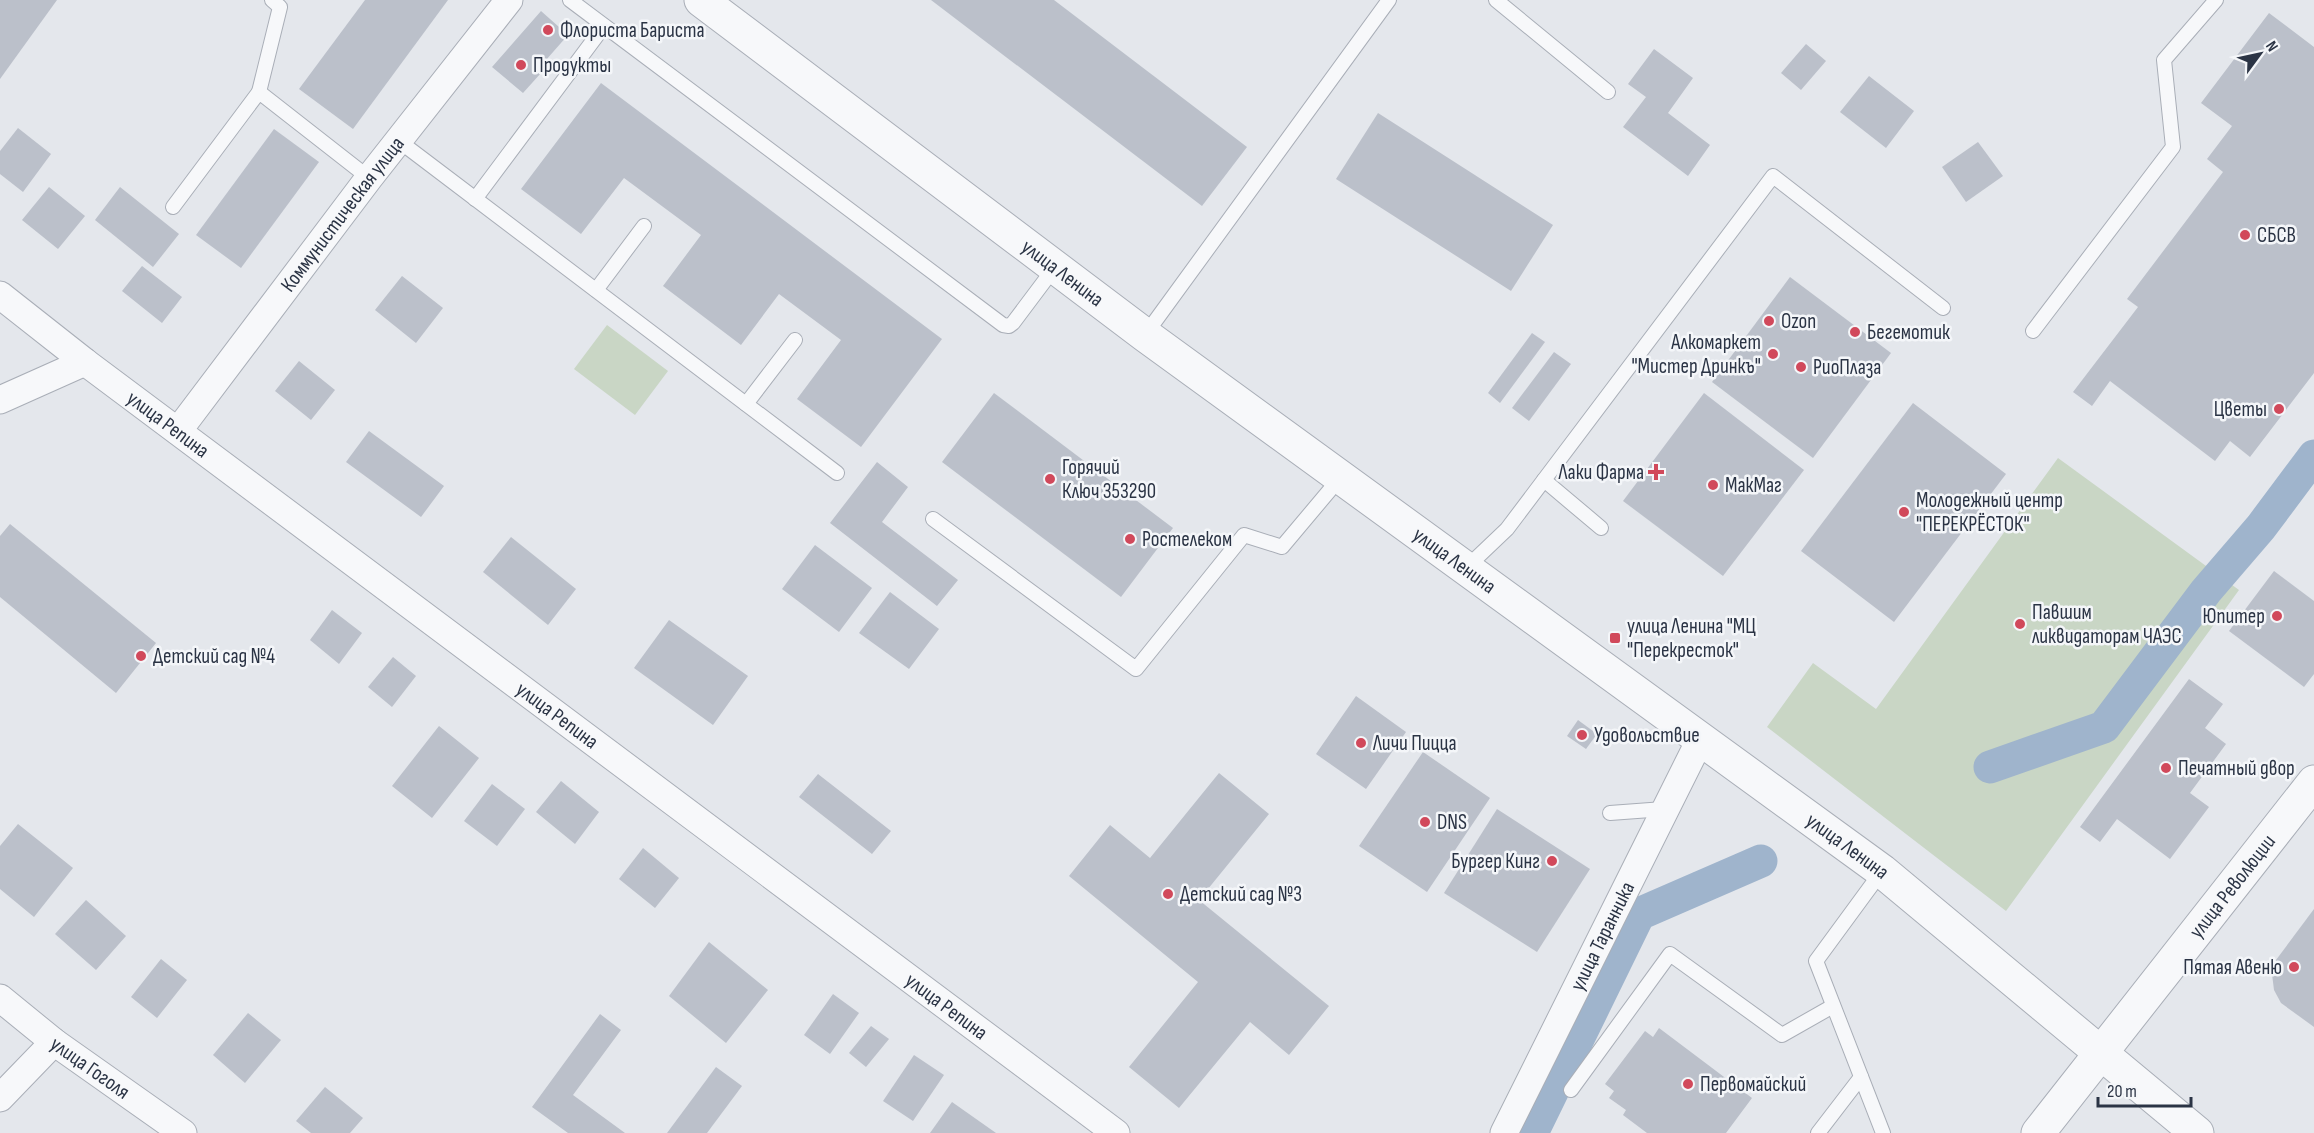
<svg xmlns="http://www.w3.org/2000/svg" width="2314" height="1133" font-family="'Sofia Sans Condensed',sans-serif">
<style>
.green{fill:#c9d6c5}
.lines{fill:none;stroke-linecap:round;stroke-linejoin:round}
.canal{stroke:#9fb4cc;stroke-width:33}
.building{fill:#bbc0ca}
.service-casing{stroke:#a9aeb7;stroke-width:16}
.minor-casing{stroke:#a9aeb7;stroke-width:29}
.tertiary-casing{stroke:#a9aeb7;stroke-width:35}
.service{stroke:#f7f8fa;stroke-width:14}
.minor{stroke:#f7f8fa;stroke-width:27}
.tertiary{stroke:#f7f8fa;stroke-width:33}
.poi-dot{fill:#d1495b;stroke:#f4f6f9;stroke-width:2}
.labels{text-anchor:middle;stroke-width:5;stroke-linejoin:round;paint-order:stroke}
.poi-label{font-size:21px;fill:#2b3445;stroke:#f4f6f9;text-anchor:start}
.street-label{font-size:21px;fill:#2b3445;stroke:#f4f6f9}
</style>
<rect width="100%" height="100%" fill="#e4e7ec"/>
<!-- green -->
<g class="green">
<path d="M607,325l61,46 -33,44 -61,-46z"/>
<path d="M2058,458l181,132 -233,321 -239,-184 46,-64 63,46z"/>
</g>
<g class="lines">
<!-- canal -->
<g class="canal">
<path d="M1990,767l114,-40 102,-136 55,-64 53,-71"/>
<path d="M1532,1133l107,-219 122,-53"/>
</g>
</g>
<!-- building -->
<g class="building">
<path d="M0,0h57l-57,79z"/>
<path d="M365,0h83l-95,129 -54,-40z"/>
<path d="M931,0h123l193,147 -45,59z"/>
<path d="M541,11l27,24 -22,25 4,3 -27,30 -31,-26z"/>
<path d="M2269,13l45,34v326l-64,84 -20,-16 -15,20 -105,-80 -18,25 -19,-14 65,-85 -11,-8 96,-127 -16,-13 25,-33 -31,-23z"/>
<path d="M1806,44l20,17 -25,29 -20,-17z"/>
<path d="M1654,49l39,29 -25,35 42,32 -22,31 -65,-49 23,-30 -18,-13z"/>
<path d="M1869,76l45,35 -28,37 -46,-36z"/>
<path d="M601,83l341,256 -81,108 -64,-48 44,-59 -62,-46 -38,51 -78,-59 38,-51 -77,-57 -43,56 -60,-45z"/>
<path d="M1378,113l175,112 -42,66 -175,-112z"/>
<path d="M18,128l33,26 -28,38 -23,-18v-23z"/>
<path d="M274,129l45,33 -78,106 -45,-33z"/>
<path d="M1978,142l25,34 -37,26 -24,-35z"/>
<path d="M49,187l36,29 -27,33 -36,-29z"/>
<path d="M120,187l59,47 -26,33 -58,-47z"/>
<path d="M142,266l40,31 -20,26 -40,-32z"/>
<path d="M402,276l41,32 -27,35 -41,-33z"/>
<path d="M1790,277l101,76 -78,105 -101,-76z"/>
<path d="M1532,333l13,9 -45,61 -12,-10z"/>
<path d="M1554,352l17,12 -42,57 -17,-13z"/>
<path d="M299,361l36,29 -24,30 -36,-29z"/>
<path d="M994,393l179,135 -52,69 -179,-135z"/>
<path d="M1704,393l100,77 -81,106 -100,-75z"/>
<path d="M1913,403l93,71 -112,148 -93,-71z"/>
<path d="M369,431l75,55 -23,31 -75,-55z"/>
<path d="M877,462l31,25 -26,35 76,58 -21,26 -107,-83z"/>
<path d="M10,524l146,119 -40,50 -116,-96v-61z"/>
<path d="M511,537l65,52 -28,36 -65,-53z"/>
<path d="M815,545l57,43 -33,44 -57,-43z"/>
<path d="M2274,571l40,30v73l-10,13 -75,-56z"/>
<path d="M890,592l49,37 -30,40 -50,-36z"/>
<path d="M332,610l30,23 -23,31 -29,-24z"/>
<path d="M669,620l79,56 -35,49 -79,-57z"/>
<path d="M393,657l23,19 -24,31 -24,-20z"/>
<path d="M2189,679l34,25 -18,24 21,16 -36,49 19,14 -39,52 -53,-40 -17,23 -20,-15z"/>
<path d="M1356,696l50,36 -40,57 -50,-35z"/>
<path d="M1578,720l19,14 -11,15 -19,-13z"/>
<path d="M439,726l40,32 -47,60 -40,-32z"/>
<path d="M1423,752l67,46 -63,94 -68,-46z"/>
<path d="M1219,773l50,41 -70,86 130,106 -40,49 -39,-33 -71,86 -50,-41 69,-85 -129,-106 41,-51 40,33z"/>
<path d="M818,774l73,57 -19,23 -73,-57z"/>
<path d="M561,781l38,31 -24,32 -39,-32z"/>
<path d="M492,784l33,25 -28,37 -33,-25z"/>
<path d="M1497,809l93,60 -53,83 -93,-59z"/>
<path d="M18,824l55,44 -39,49 -34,-28v-43z"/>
<path d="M643,848l36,30 -24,30 -36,-29z"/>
<path d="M86,900l40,36 -30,34 -41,-36z"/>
<path d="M2314,909v118l-33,-24 -7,-13 -2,-16 4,-14z"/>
<path d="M709,942l59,48 -42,53 -57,-47z"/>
<path d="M161,959l26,21 -30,38 -26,-21z"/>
<path d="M833,994l26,19 -29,41 -26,-19z"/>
<path d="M248,1013l33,27 -36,43 -32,-28z"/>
<path d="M600,1014l21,16 -48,65 52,38h-57l-36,-26z"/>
<path d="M871,1026l18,13 -23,28 -17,-14z"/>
<path d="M1659,1028l93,70 -26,35h-79l-24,-18 3,-5 -17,-12 5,-7 -9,-7 40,-53 8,6z"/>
<path d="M914,1055l30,20 -31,46 -30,-20z"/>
<path d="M716,1067l26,19 -35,47h-40z"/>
<path d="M325,1087l38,31 -13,15h-39l-15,-12z"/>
<path d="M952,1102l44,31h-66z"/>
</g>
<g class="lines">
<!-- service casing -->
<g class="service-casing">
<g id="service">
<path d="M570,0l433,325 6,1 4,-3 42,-56"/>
<path d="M1496,0l112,92"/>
<path d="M259,92l21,-85 -8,-7"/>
<path d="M399,141l438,332"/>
<path d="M475,199l129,-173"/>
<path d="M173,207l86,-115 110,86"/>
<path d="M596,290l48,-64"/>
<path d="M2033,331l140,-184 -9,-87 52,-60"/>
<path d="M1145,335l244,-335"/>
<path d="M746,404l49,-64"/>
<path d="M1544,480l57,48"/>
<path d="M933,519l203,150 108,-134 38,12 58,-69"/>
<path d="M1466,568l41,-39 266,-353 170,132"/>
<path d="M1610,813l54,-4"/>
<path d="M1882,871l-66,90 67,172"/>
<path d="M1571,1090l99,-136 112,81 51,-29"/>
<path d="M1818,1133l43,-56"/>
</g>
</g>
<!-- minor casing -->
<g class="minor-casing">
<g id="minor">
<path id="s1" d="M0,295l85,67 1031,771"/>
<path d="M0,400l85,-38"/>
<path id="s2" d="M178,431l191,-253 140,-178"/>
<path id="s3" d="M0,998l54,44 129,91"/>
<path d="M0,1098l54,-56"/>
<path id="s4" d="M1504,1133l197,-395"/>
</g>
</g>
<!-- tertiary casing -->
<g class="tertiary-casing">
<g id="tertiary">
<path id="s5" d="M701,0l444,335 737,536 315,262"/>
<path id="s6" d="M2038,1133l276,-351"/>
</g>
</g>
<!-- service -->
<use href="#service" class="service"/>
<!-- minor -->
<use href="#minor" class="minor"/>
<!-- tertiary -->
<use href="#tertiary" class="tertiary"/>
</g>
<!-- markers -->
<g class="poi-dot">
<circle cx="548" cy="30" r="6"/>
<circle cx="521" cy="65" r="6"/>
<circle cx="2245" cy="235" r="6"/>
<circle cx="1769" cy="321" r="6"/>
<circle cx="1855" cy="332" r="6"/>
<circle cx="1773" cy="354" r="6"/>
<circle cx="1801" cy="367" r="6"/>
<circle cx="2279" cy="409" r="6"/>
<path d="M1653 463h6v6h6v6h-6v6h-6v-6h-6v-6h6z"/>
<circle cx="1050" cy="479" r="6"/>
<circle cx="1713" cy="485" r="6"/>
<circle cx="1904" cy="512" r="6"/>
<circle cx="1130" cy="539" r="6"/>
<circle cx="2277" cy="616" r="6"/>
<circle cx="2020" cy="624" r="6"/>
<rect x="1609" y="632" width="12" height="12" rx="3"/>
<circle cx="141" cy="656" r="6"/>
<circle cx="1582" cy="735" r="6"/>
<circle cx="1361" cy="743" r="6"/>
<circle cx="2166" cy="768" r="6"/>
<circle cx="1425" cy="822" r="6"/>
<circle cx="1552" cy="861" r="6"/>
<circle cx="1168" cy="894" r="6"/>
<circle cx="2294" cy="967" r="6"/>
<circle cx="1688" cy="1084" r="6"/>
</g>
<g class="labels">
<!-- poi labels -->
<g class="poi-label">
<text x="560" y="37">Флориста Бариста</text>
<text x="533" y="72">Продукты</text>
<text x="2257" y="242">СБСВ</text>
<text x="1781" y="328">Ozon</text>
<text x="1867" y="339">Бегемотик</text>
<text x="1761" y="349" text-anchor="end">Алкомаркет<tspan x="1761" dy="24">"Мистер Дринкъ"</tspan></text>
<text x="1813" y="374">РиоПлаза</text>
<text x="2267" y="416" text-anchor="end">Цветы</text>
<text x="1062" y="474">Горячий<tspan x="1062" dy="24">Ключ 353290</tspan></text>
<text x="1644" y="479" text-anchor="end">Лаки Фарма</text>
<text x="1725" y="492">МакМаг</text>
<text x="1916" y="507">Молодежный центр<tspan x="1916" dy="24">"ПЕРЕКРЁСТОК"</tspan></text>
<text x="1142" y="546">Ростелеком</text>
<text x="2032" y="619">Павшим<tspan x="2032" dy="24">ликвидаторам ЧАЭС</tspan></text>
<text x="2265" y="623" text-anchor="end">Юпитер</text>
<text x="1627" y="633">улица Ленина "МЦ<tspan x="1627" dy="24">"Перекресток"</tspan></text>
<text x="153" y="663">Детский сад №4</text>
<text x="1594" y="742">Удовольствие</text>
<text x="1373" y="750">Личи Пицца</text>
<text x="2178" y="775">Печатный двор</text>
<text x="1437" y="829">DNS</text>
<text x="1540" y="868" text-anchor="end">Бургер Кинг</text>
<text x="1180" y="901">Детский сад №3</text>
<text x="2282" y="974" text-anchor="end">Пятая Авеню</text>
<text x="1700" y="1091">Первомайский</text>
</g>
<!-- street labels -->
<g class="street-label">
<text dy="7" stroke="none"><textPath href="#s2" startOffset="272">Коммунистическая улица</textPath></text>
<text dy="7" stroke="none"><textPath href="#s5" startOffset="453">улица Ленина</textPath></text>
<text dy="7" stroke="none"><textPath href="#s1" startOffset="212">улица Репина</textPath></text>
<text dy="7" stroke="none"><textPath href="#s5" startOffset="939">улица Ленина</textPath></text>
<text dy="7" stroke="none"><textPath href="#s1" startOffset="698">улица Репина</textPath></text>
<text dy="7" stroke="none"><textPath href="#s5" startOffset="1425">улица Ленина</textPath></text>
<text dy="7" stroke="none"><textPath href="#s6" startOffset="314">улица Революции</textPath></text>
<text dy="7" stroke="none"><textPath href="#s4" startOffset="220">улица Таранника</textPath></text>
<text dy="7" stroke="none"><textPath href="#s1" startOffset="1184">улица Репина</textPath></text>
<text dy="7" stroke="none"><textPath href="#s3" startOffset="114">улица Гоголя</textPath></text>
</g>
</g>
<!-- north arrow -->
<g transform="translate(2260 54) rotate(57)" stroke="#f4f6f9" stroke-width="4.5" paint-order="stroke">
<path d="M0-4.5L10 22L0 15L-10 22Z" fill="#2b3445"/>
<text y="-9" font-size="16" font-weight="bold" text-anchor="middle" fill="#2b3445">N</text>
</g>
<!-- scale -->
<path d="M2098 1097v9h93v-9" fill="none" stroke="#2b3445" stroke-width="3"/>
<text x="2107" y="1097" font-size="18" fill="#2b3445" stroke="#f4f6f9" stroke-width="4.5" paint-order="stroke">20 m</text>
</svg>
